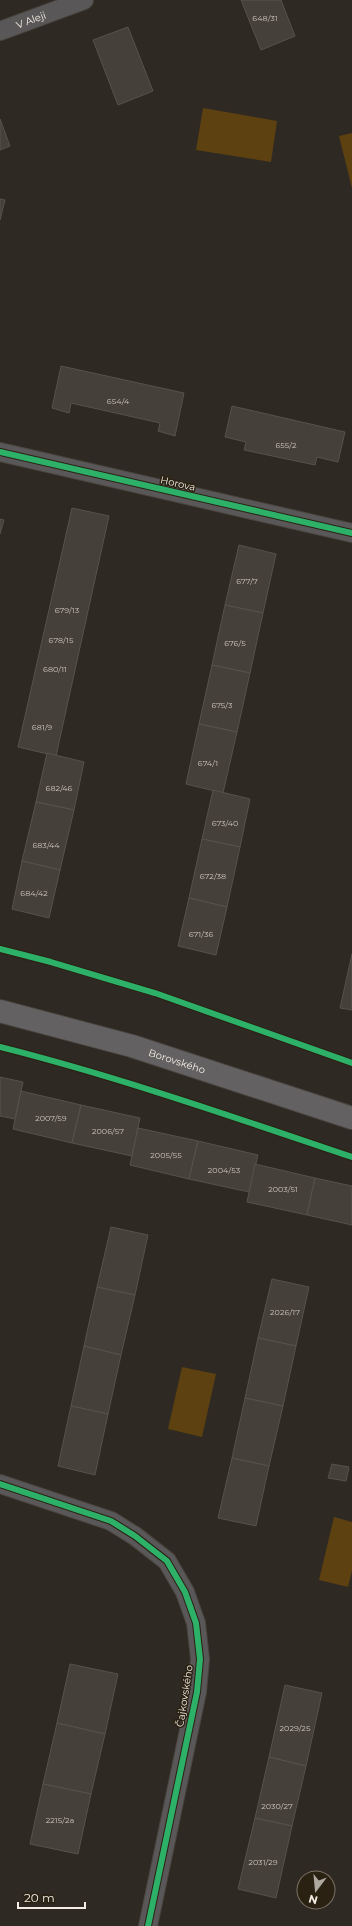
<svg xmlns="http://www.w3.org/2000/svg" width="352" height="1926" font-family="Montserrat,sans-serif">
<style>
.green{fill:#5d4111}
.building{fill:#45413a;stroke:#57524c}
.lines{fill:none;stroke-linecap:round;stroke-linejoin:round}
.street-casing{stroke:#49443e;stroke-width:20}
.secondary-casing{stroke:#49443e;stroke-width:24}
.street{stroke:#595758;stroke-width:18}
.secondary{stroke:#636162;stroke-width:22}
.cycleway-casing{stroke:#2a2113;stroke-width:8}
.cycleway{stroke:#2db169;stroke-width:6}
.labels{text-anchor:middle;stroke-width:3;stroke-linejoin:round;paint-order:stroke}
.number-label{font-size:8px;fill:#c8c1b9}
.street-label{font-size:10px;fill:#f3ece3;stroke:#2a2113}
</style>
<rect width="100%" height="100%" fill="#2e2922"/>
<!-- green -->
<g class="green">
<path d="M203,108l74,13 -6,41 -75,-12z"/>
<path d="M352,133v55l-13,-52z"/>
<path d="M182,1367l34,7 -14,63 -34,-8z"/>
<path d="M334,1517l18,5v49l-4,16 -29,-7z"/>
</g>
<!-- building -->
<g class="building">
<path d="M241,0h40l14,36 -34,14z"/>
<path d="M128,27l25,64 -35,14 -25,-65z"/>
<path d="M0,119l10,27 -10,4z"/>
<path d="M0,199l5,1 -5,20z"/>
<path d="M61,366l123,27 -9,43 -17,-5 2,-8 -89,-20 -2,10 -17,-5z"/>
<path d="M232,406l113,26 -7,30 -21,-5 -2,8 -71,-15 2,-8 -21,-5z"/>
<path d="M72,508l37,8 -53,240 -38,-9z"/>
<path d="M0,519l4,1 -4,14z"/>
<path d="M239,545l37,9 -13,59 -38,-8z"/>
<path d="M225,605l38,8 -13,60 -38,-8z"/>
<path d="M212,665l38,8 -13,59 -38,-8z"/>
<path d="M199,724l38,8 -14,61 -37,-9z"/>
<path d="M47,753l37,9 -10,48 -38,-8z"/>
<path d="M213,790l37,9 -10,48 -38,-8z"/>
<path d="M36,802l38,8 -14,60 -38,-9z"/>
<path d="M202,839l38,8 -13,60 -38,-9z"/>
<path d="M22,861l38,9 -11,48 -37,-9z"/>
<path d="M189,898l38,9 -11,48 -38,-9z"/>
<path d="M352,954v56l-12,-2z"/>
<path d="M0,1077l23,5 -8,37 -15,-3z"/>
<path d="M21,1091l60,14 -9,38 -59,-14z"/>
<path d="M81,1105l59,13 -8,38 -60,-13z"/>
<path d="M138,1128l60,13 -9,38 -59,-14z"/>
<path d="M198,1141l60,14 -9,37 -60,-13z"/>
<path d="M255,1164l60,14 -8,37 -60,-13z"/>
<path d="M315,1178l37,8v39l-45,-10z"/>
<path d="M111,1227l37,8 -13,60 -38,-8z"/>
<path d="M272,1279l37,8 -13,59 -38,-8z"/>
<path d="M97,1287l38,8 -14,60 -37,-9z"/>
<path d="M258,1338l38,8 -13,60 -38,-8z"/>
<path d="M84,1346l37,9 -13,59 -37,-8z"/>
<path d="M245,1398l38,8 -14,60 -37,-8z"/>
<path d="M71,1406l37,8 -13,61 -37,-9z"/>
<path d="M232,1458l37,8 -13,60 -38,-8z"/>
<path d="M332,1464l17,3 -3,14 -18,-3z"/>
<path d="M70,1664l48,10 -13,60 -48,-11z"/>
<path d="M285,1685l37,8 -16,73 -37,-9z"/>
<path d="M57,1723l48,11 -14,60 -48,-10z"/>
<path d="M269,1757l37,9 -14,60 -37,-8z"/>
<path d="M43,1784l48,10 -13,60 -48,-10z"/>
<path d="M255,1818l37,8 -16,72 -38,-9z"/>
</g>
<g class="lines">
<!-- street casing -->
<g class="street-casing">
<g id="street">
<path id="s1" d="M0,31l84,-31"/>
<path d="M0,452l352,81"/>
<path d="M0,1484l111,37 24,15 32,25 18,31 11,31 4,36 -3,33 -49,234"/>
</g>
</g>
<!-- secondary casing -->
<g class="secondary-casing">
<g id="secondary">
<path id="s2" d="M0,1011l132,35 220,72"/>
</g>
</g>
<!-- street -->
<use href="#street" class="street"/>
<!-- secondary -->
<use href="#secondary" class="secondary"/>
<!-- cycleway casing -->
<g class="cycleway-casing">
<g id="cycleway">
<path d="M0,452l352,81"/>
<path d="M0,949l51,13 104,31 197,70"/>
<path d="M0,1047c119,30 236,71 352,110"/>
<path d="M0,1484l111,37 24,15 32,25 18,31 11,31 4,36 -3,33 -49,234"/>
</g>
</g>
<!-- cycleway -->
<use href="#cycleway" class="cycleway"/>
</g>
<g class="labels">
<!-- number labels -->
<g class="number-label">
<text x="265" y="21">648/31</text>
<text x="118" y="404">654/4</text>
<text x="286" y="448">655/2</text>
<text x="247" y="584">677/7</text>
<text x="67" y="613">679/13</text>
<text x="61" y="643">678/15</text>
<text x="235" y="646">676/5</text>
<text x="55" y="672">680/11</text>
<text x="222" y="708">675/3</text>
<text x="42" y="730">681/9</text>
<text x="208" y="766">674/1</text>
<text x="59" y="791">682/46</text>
<text x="225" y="826">673/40</text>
<text x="46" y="848">683/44</text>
<text x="213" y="879">672/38</text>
<text x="34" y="896">684/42</text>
<text x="201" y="937">671/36</text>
<text x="51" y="1121">2007/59</text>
<text x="108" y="1134">2006/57</text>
<text x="166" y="1158">2005/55</text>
<text x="224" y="1173">2004/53</text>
<text x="283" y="1192">2003/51</text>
<text x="285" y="1315">2026/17</text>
<text x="295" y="1731">2029/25</text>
<text x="277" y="1809">2030/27</text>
<text x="60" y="1823">2215/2a</text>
<text x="263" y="1865">2031/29</text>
</g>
<!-- street labels -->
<g class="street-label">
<text dy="4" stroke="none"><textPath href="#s1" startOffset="33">V Aleji</textPath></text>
<text transform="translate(178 483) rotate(13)" y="4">Horova</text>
<text dy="4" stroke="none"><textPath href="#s2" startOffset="184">Borovského</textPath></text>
<text transform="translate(184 1696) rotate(-81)" y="4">Čajkovského</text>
</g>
</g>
<!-- north arrow -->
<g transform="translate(316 1890) rotate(196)"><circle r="19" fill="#2a2113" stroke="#7a7266"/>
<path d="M0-3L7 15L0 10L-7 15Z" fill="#aea89f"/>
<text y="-6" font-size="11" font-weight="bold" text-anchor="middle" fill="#f3ece3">N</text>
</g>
<!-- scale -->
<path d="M18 1902v6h67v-6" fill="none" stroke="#f3ece3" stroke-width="2"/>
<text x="24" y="1902" font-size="12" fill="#f3ece3" stroke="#2a2113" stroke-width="3" paint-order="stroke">20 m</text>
</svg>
